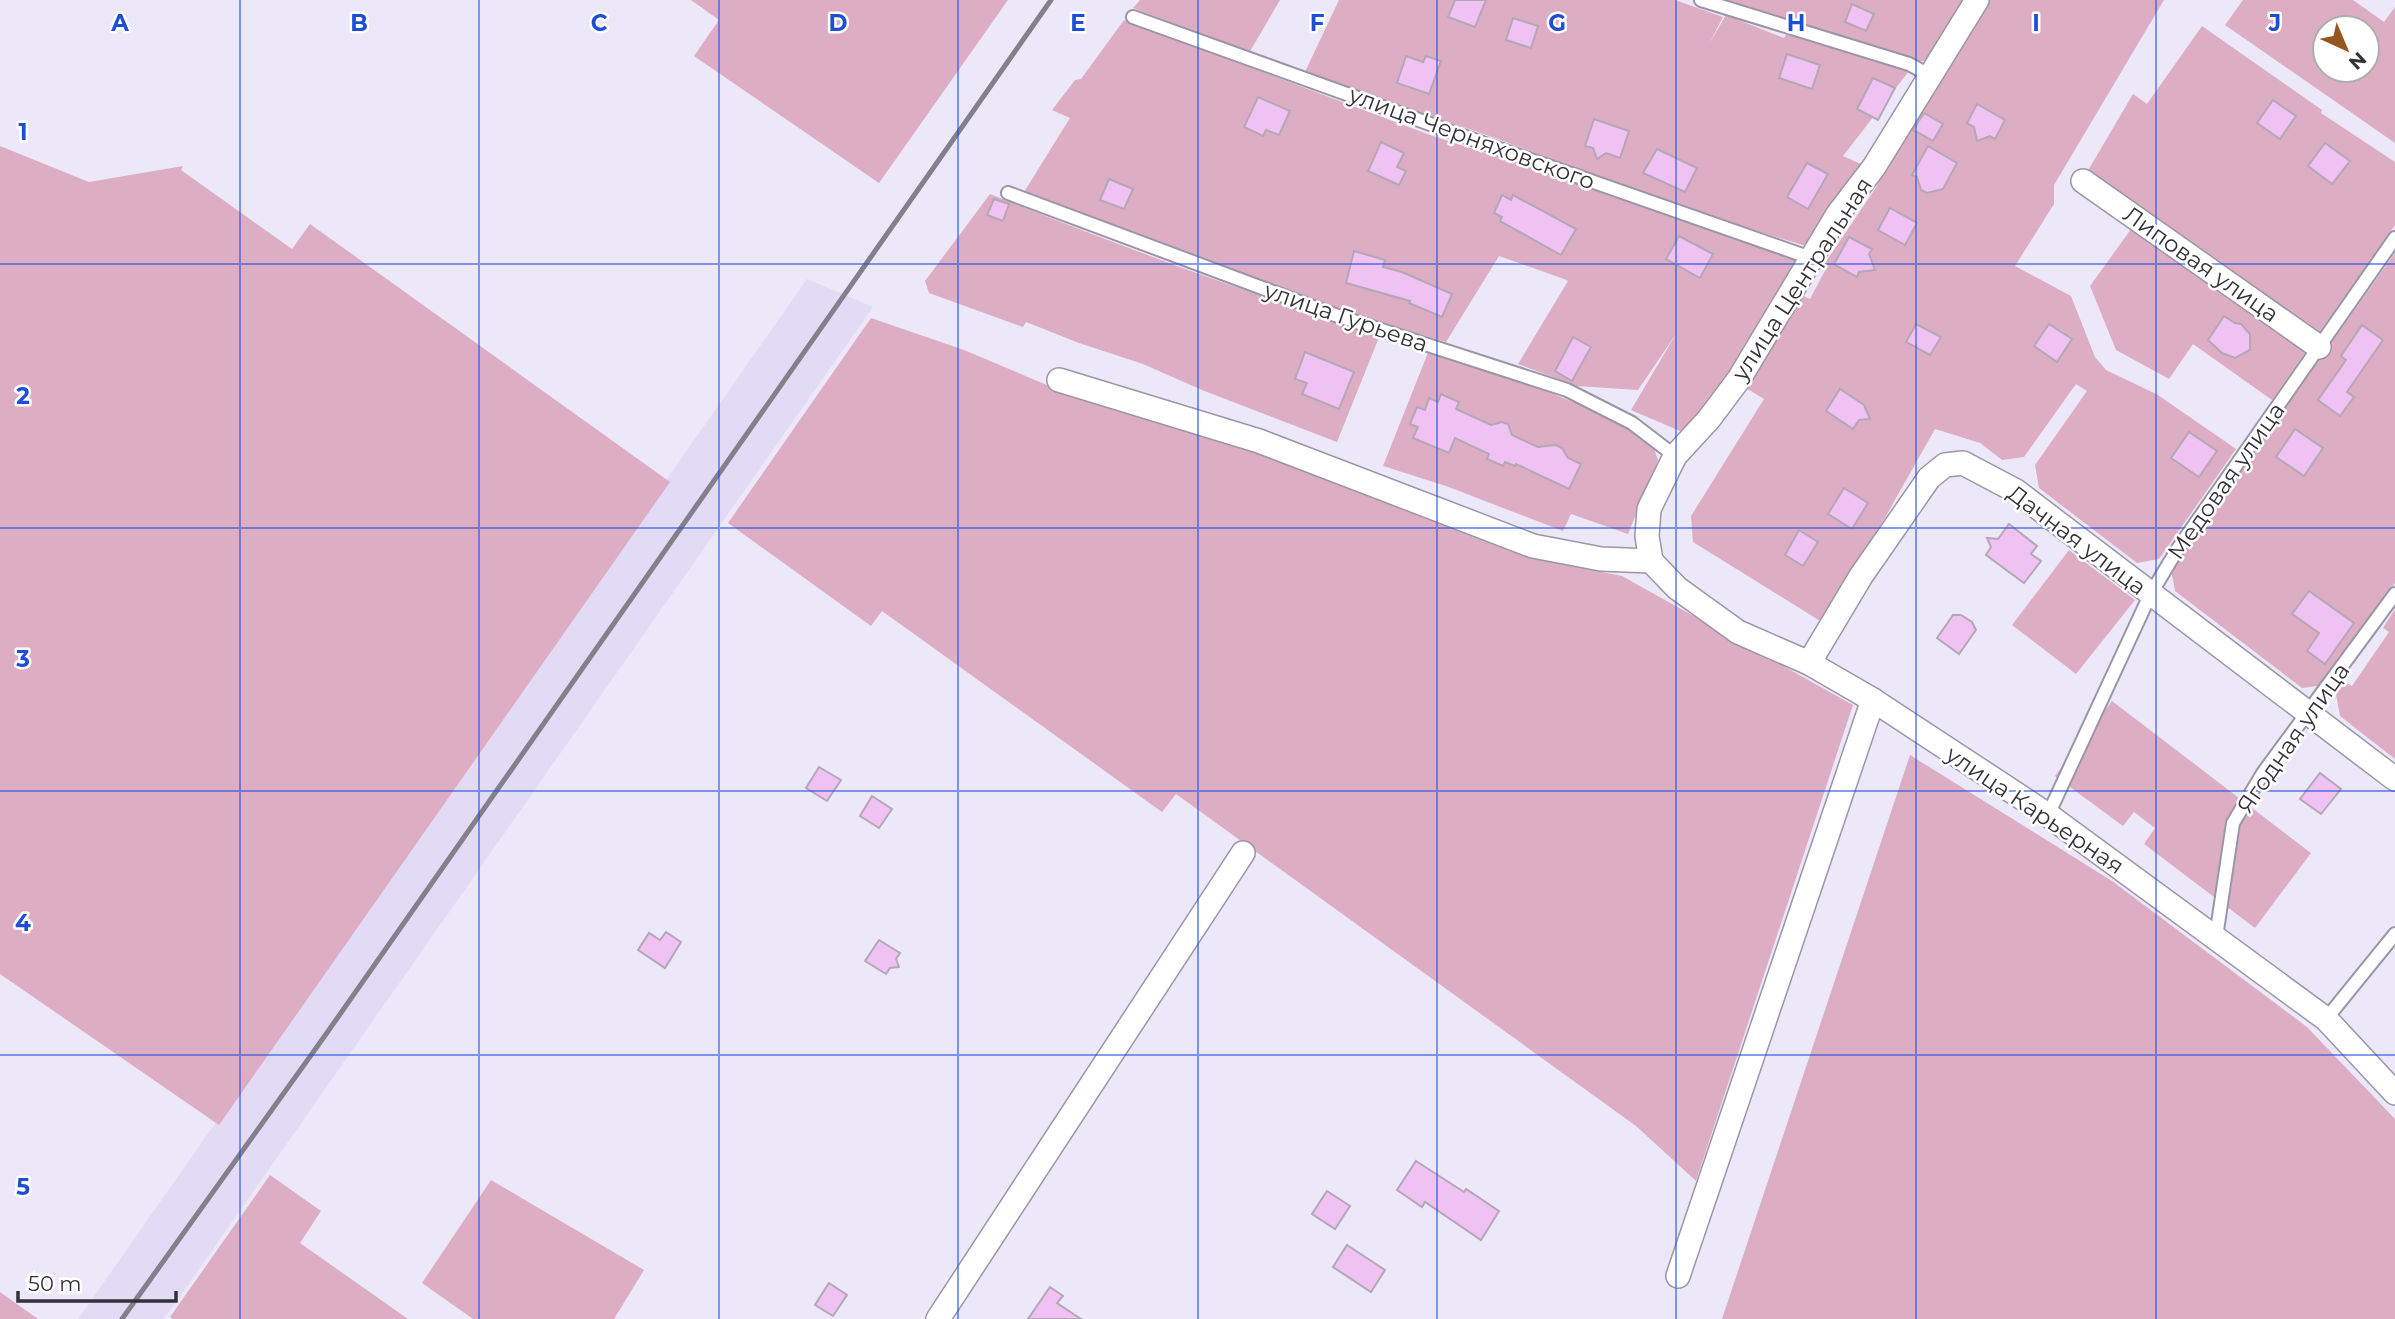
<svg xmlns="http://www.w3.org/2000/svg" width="2395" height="1319" font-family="Montserrat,sans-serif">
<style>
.built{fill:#e3dbf5}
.green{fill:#ddadc4;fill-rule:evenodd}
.building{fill:#f0c1f3;stroke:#b5a8b6;stroke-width:2}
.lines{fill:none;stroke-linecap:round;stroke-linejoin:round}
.lane-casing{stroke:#9b96a7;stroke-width:16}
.street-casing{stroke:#9b96a7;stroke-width:26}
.lane{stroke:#fff;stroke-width:12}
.street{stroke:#fff;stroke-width:23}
.rail{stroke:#837f8b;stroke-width:5}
.grid{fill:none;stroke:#1d4ed8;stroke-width:2;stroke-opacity:0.55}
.labels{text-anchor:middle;stroke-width:5;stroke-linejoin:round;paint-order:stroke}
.street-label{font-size:23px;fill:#343138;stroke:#fff}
.grid-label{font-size:23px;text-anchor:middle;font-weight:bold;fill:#1d4ed8;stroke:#fff;stroke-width:5;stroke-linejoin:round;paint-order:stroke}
</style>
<rect width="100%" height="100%" fill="#ede7fa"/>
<!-- built -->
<path class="built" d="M807,279l66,28 -709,1012h-86z"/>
<!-- green -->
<g class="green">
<path d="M691,0h317l-129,183 -185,-127 25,-36z"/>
<path d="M1140,0h140l-31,53 -116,-45z"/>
<path d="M1339,0h336l48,17 -14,27 17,-29 58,23 4,-6 121,39 -66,85 18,8 -55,82c-105,-31 -208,-70 -311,-108 -63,-23 -128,-40 -191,-64z"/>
<path d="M1720,0h244l-35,61h-11l-125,-36z"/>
<path d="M1986,0h178l-110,185v19l-39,62 56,30 24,61 11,13 52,25 78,54 -77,110 -22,4 -98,-75 -4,-23 52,-74 -11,-7 -52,73 -22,3 -22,-17 -45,-14 -110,195 -132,-82 -2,-26 73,-117 -18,-11 57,-92 7,3 18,-34 -3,-2 50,-74z"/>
<path d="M2243,0h110l31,22 11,-15v136l-170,-118zM2325,28h42v42h-42z"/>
<path d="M1124,20l306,115 182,59 187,65 -73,120 -39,55 -56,-24 45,-76 -38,56 -61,-4 -59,-22 50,-83 -4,-2 -65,-23 -53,86 -130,-39 -292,-111 46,-74 -18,-8 23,-30 6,-1z"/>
<path d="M2202,26l120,84 -1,3 74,49v63l-79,112 -230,-163 47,-80 14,10z"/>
<path d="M0,146l89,36 94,-16 -2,4 111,79 18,-25 360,258 -451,643 -219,-151z"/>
<path d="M990,194c128,51 258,100 390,141l-43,107 -135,-52 -59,-26 -64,-21 -53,-21 -3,5 -94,-34 -4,-12z"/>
<path d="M2134,225l174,123 -36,52 -79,-56 -24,35 -53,-29 -26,-64z"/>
<path d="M2395,253v330l-71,102 -22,3 -127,-97 -4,-22z"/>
<path d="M871,318l93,32 109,46 179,52 283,111 87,17 231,129 -157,476 -60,-55 -460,-332 -14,18 -280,-201 -11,15 -143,-103z"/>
<path d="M1429,350c76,24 152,51 222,90l7,20 -30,74 -57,-20 -8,17 -117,-45 -63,-20z"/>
<path d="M2069,550l66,50 -59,74 -64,-49z"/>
<path d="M2395,609v150l-55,-43 -4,-22 9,-12 7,4 37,-54 -6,-4z"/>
<path d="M2112,701l199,152 -56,75 -111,-84 11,-16 -21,-16 -11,14 -68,-50z"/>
<path d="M1910,755l202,126 195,146 88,92v200h-673z"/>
<path d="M270,1175l51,36 -21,32 108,76h-235l-3,-2z"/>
<path d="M491,1180l153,90 -30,49h-141l-51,-36z"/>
<path d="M0,1292l38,27h-38z"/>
</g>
<!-- building -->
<g class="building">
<path d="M1455,0h31l-11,27 -27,-10z"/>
<path d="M1852,4l22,10 -8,17 -21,-9z"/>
<path d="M1513,18l25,8 -7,22 -25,-8z"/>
<path d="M1787,54l33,11 -8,24 -33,-11z"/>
<path d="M1406,56l17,6 3,-6 15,5 -12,33 -32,-11z"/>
<path d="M1873,78l22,10 -17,32 -21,-11z"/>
<path d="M1258,97l32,14 -11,24 -13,-5 -3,6 -19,-9z"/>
<path d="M2273,100l23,16 -16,23 -23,-16z"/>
<path d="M1977,104l28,16 -10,19 -5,-3 -13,5 -3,-14 -7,-4z"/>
<path d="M1924,113l19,11 -10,17 -20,-11z"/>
<path d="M1594,119l35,12 -9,27 -14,-5 -9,6 -4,-11 -8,-2z"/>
<path d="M1381,142l23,11 -7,14 9,4 -7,14 -31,-14z"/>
<path d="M2325,143l25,18 -18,23 -24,-18z"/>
<path d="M1928,146l29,17 -14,26 -16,4 -6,-3 -4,-13 -5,-2z"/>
<path d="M1657,149l40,19 -12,24 -42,-19z"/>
<path d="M1807,163l21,11 -20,35 -21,-12z"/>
<path d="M1109,179l24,10 -9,20 -24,-9z"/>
<path d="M1502,195l9,5 2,-5 63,34 -15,26 -61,-34 2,-4 -8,-4z"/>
<path d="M994,199l15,5 -6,17 -16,-6z"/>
<path d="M1890,208l27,15 -12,22 -27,-15z"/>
<path d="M1679,236l34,18 -13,24 -34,-19z"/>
<path d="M1849,237l23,12 -3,5 6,16 -16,2 -2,5 -23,-13z"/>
<path d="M1354,251l31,9 -2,7 19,5 50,22 -10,23 -33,-14 1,-2 -64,-18z"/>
<path d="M2224,316l11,7 6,1 9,10v16l-15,8 -13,-5 -14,-13z"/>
<path d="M1916,324l25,13 -11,18 -24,-13z"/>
<path d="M2049,324l23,15 -15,23 -23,-16z"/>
<path d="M2362,325l21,15 -36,52 7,5 -14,19 -22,-16 28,-40 -5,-4z"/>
<path d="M1573,337l18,10 -19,34 -17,-10z"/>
<path d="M1305,352l49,20 -15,37 -37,-15 5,-11 -12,-4z"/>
<path d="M1840,389l24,16 6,14 -11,1 -6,9 -27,-18z"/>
<path d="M1441,394l18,8 -3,7 35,16 11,-3 6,2 4,11 26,12 18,-2 6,3 6,10 13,6 -12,25 -53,-25 -1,2 -10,-4 -2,4 -16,-7 2,-5 -34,-16 -6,15 -36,-15 5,-11 -8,-3 7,-17 8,3 4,-12 9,4z"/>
<path d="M2295,429l28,19 -19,28 -28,-19z"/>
<path d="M2189,432l28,19 -18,26 -28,-19z"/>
<path d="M1844,488l24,15 -16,26 -24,-15z"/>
<path d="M2009,524l28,22 -6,8 10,7 -17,22 -38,-28 5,-8 -4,-9 11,1z"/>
<path d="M1799,530l19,12 -15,24 -18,-11z"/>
<path d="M2309,591l45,32 -29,41 -18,-13 12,-18 -27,-19z"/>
<path d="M1953,615h8l11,7 4,8 -17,24 -22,-16z"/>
<path d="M819,767l22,13 -14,21 -21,-13z"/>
<path d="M2320,773l21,16 -20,25 -21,-15z"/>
<path d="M872,796l20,13 -13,19 -19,-12z"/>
<path d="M666,932l15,10 -16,26 -27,-18 11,-17 11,7z"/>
<path d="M879,940l21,13 -4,6 3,8 -9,1 -4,6 -21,-13z"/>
<path d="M1416,1161l48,31 2,-3 33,22 -18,29 -56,-38 -3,5 -25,-17z"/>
<path d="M1327,1191l23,15 -15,23 -23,-15z"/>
<path d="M1347,1245l38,25 -14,22 -38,-25z"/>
<path d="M829,1283l18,12 -14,21 -18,-11z"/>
<path d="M1050,1287l13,9 -6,7 24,16h-53z"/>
</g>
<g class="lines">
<!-- lane casing -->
<g class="lane-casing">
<g id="lane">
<path d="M1701,0l208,64 22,12"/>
<path d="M1133,17l358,129 320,112"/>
<path d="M1008,193l324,121 235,76 65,33 43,33"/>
<path d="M2048,815l102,-220 27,-45 218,-312"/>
<path d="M2216,937l17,-114 30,-50 132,-179"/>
<path d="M2326,1019l69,-85"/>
</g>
</g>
<!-- street casing -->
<g class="street-casing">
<g id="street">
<path d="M2083,181l236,166"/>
<path d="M1059,380l200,61 274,105 68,13 50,2"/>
<path d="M1651,561l26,27 61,44 71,31 64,37 175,115 278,204 69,74"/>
<path d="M1651,561l-4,-25 2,-27 26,-53 34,-37 30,-40 99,-165 36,-47 103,-167"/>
<path d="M1809,663l52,-87 68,-98 16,-13 18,-2 53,28 379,288"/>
<path d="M1678,1276l195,-576"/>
<path d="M938,1319l305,-466"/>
</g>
</g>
<!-- lane -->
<use href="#lane" class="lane"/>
<!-- street -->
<use href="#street" class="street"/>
<!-- rail -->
<path class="rail" d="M122,1319l202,-282 727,-1037"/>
</g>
<!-- grid -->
<path class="grid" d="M240,0v1319M479,0v1319M719,0v1319M958,0v1319M1198,0v1319M1437,0v1319M1676,0v1319M1916,0v1319M2156,0v1319M0,264h2395M0,528h2395M0,791h2395M0,1055h2395"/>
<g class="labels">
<!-- street labels -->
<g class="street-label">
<text transform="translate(1472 138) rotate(20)" y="8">улица Черняховского</text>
<text transform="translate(2201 264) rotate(35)" y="8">Липовая улица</text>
<text transform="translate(1802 279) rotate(-57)" y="8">улица Центральная</text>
<text transform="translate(1346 317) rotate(19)" y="8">улица Гурьева</text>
<text transform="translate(2226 481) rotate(-55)" y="8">Медовая улица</text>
<text transform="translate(2077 540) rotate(37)" y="8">Дачная улица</text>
<text transform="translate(2293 738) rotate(-55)" y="8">Ягодная улица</text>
<text transform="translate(2035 810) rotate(34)" y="8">улица Карьерная</text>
</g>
</g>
<g class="grid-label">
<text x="120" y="31">A</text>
<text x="359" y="31">B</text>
<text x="599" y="31">C</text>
<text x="838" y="31">D</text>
<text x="1078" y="31">E</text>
<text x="1317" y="31">F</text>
<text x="1557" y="31">G</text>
<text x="1796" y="31">H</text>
<text x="2036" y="31">I</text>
<text x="2275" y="31">J</text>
<text x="23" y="140">1</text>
<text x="23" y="404">2</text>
<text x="23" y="667">3</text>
<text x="23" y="931">4</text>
<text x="23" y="1195">5</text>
</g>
<!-- north arrow -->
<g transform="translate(2346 49) rotate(136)"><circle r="33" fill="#ffffff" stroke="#aeadaf" stroke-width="2"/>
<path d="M0-5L12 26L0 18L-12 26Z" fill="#95571d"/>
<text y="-10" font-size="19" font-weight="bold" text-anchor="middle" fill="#343138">N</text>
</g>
<!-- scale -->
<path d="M18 1291v10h158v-10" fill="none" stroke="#343138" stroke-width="3.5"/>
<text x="28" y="1291" font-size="21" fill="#343138" stroke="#ffffff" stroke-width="5" paint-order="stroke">50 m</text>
</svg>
